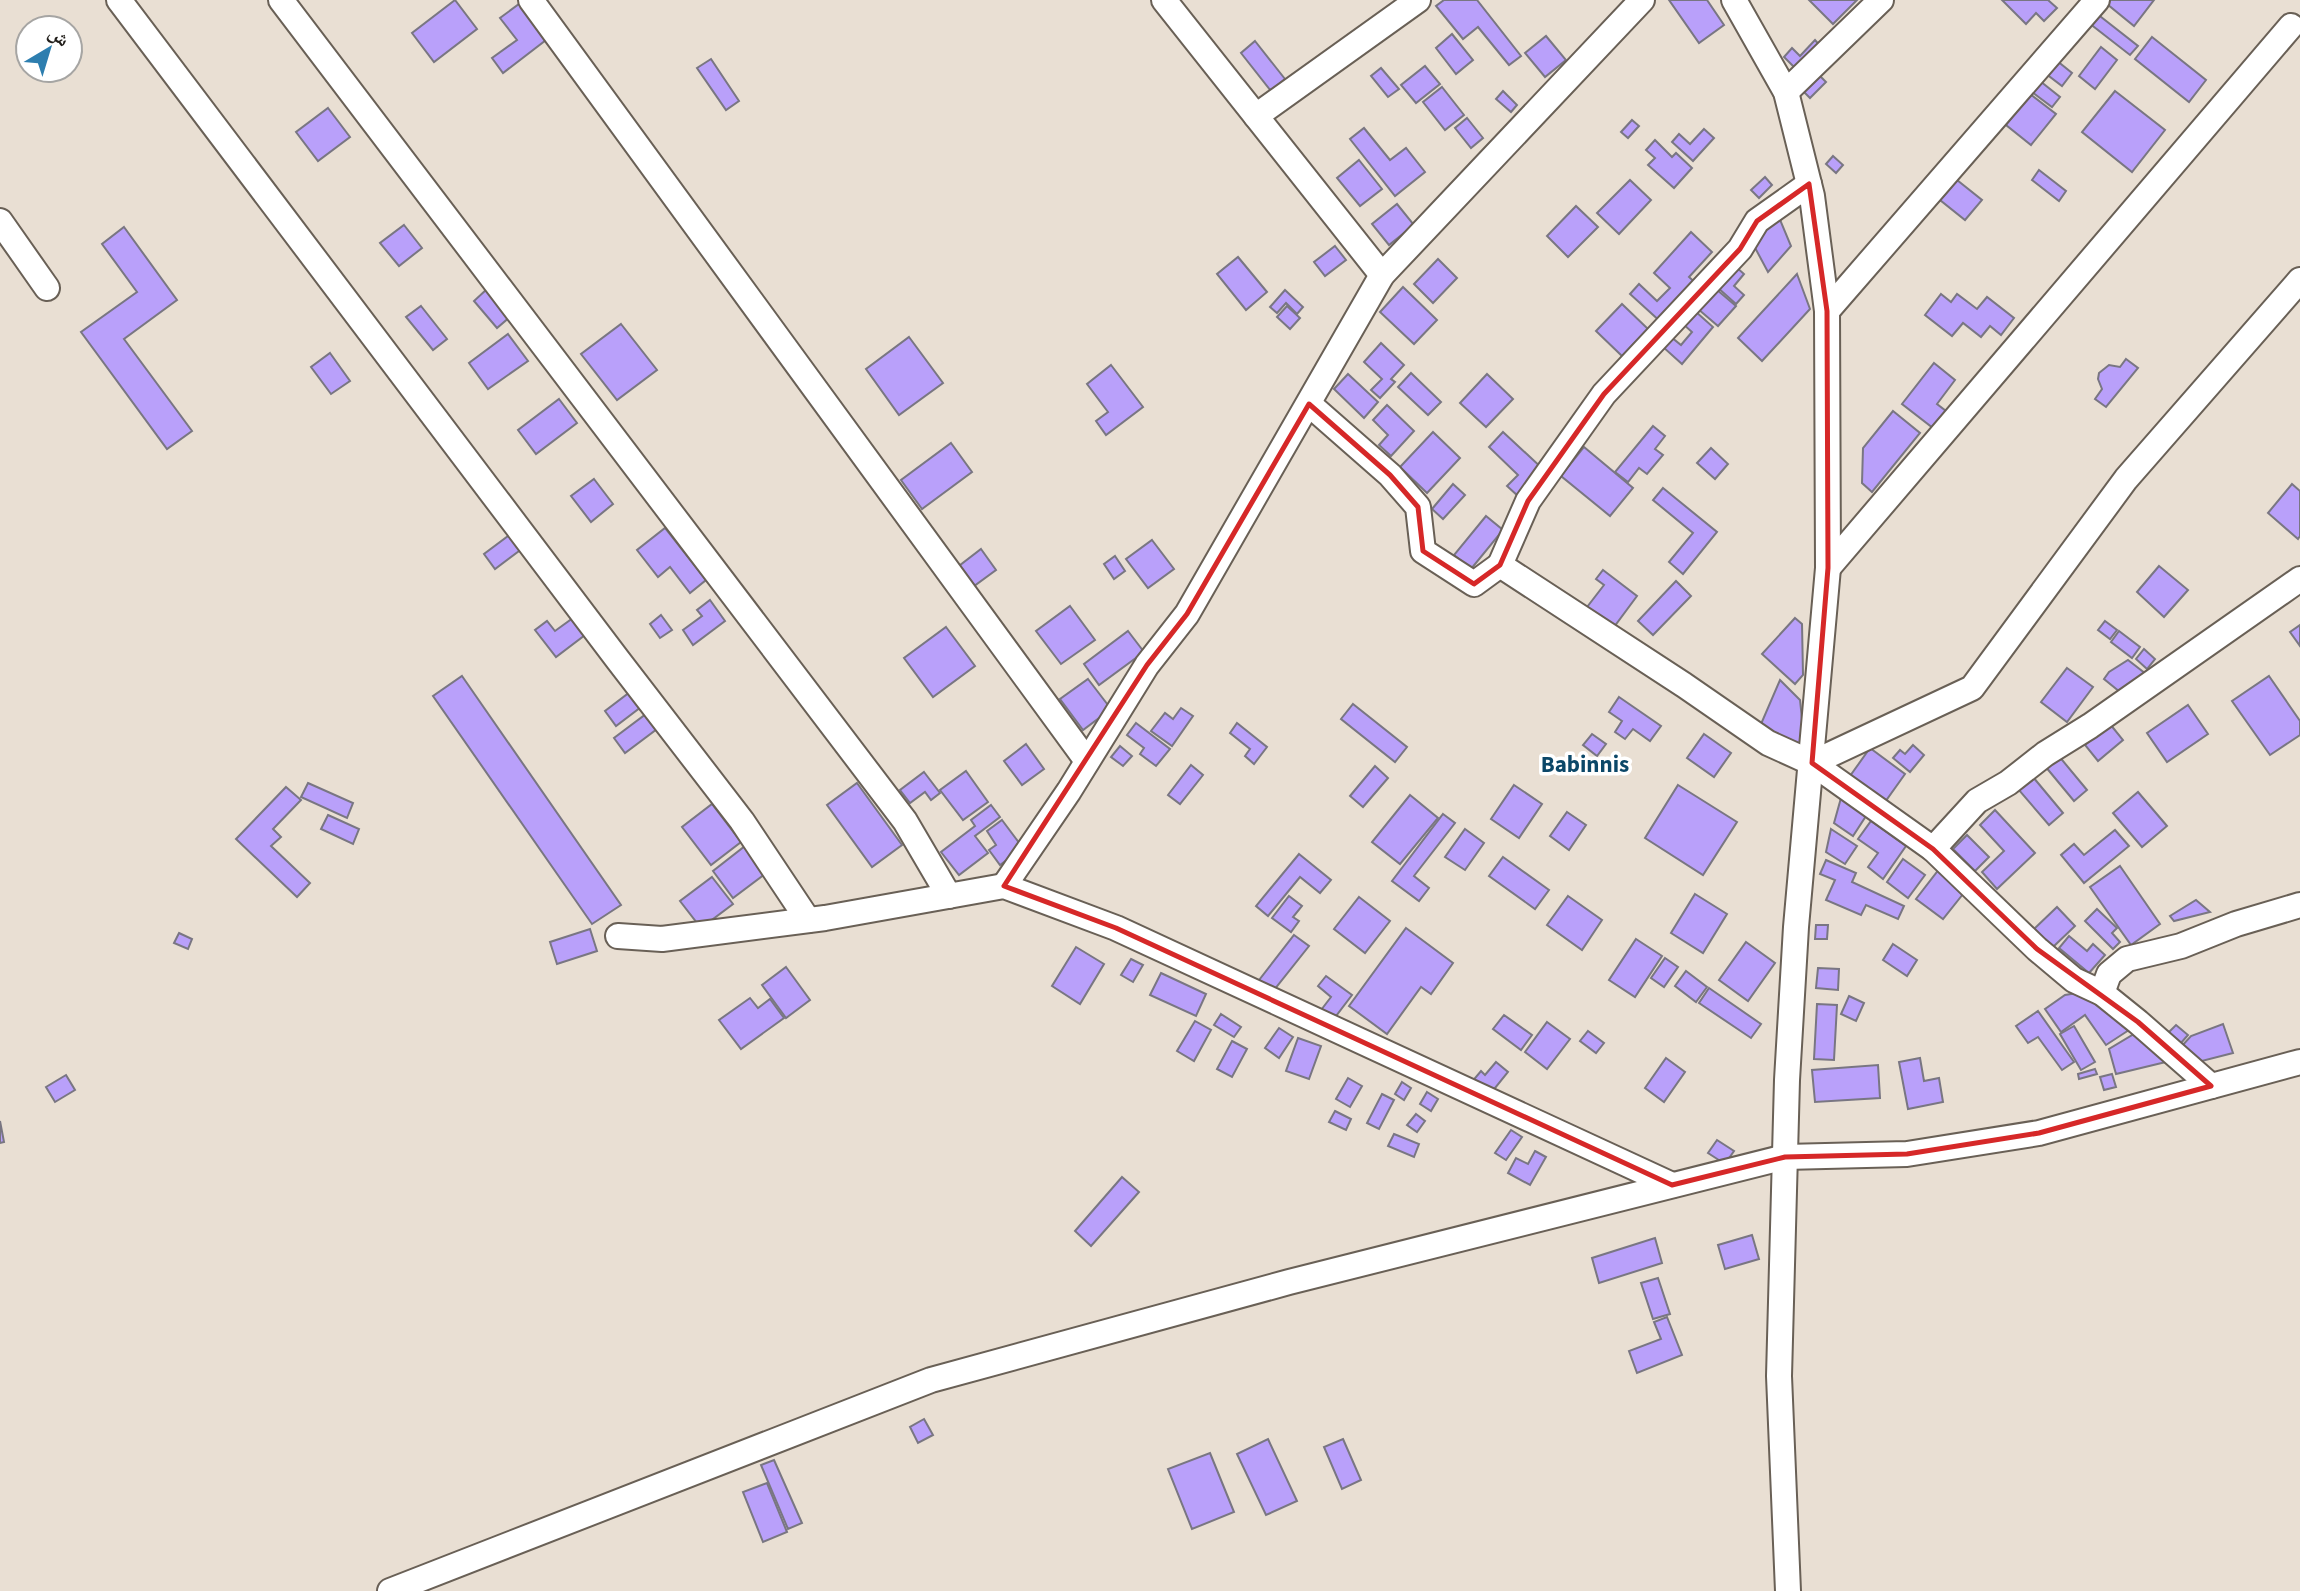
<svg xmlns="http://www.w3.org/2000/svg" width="2300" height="1591" font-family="'Source Sans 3','Noto Naskh Arabic',sans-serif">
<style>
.building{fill:#b9a0fa;stroke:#797682;stroke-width:2}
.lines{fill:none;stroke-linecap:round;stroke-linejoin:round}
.minor-casing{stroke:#696056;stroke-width:28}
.minor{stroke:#fff;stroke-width:24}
.marked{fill:none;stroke:#d62828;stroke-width:5;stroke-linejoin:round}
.labels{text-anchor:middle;stroke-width:7;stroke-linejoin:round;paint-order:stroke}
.quarter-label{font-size:23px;font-weight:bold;fill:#0b4768;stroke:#fff}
</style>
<rect width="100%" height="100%" fill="#e9dfd3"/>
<!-- building -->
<g class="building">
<path d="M455,0l22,29 -43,33 -22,-29z"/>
<path d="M1444,0h33l44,56 -12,9 -31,-38 -15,12 -27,-33z"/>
<path d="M1669,0h38l17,25 -25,18z"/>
<path d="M1809,0h48l-24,24z"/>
<path d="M2002,0h46l9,8 -13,13 -8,-8 -10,11z"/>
<path d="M2110,0h44l-20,26 -27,-22z"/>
<path d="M519,4l27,36 -43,33 -11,-15 25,-18 -17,-22z"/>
<path d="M2096,13l42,33 -8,9 -41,-32z"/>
<path d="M1452,34l21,26 -17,14 -20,-26z"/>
<path d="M1546,36l20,24 -21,17 -20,-24z"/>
<path d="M2152,37l54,43 -17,22 -54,-43z"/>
<path d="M1815,40l7,8 -23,24 -15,-15 8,-9 8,8z"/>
<path d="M1255,41l30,38 -14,12 -30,-38z"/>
<path d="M2101,47l16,13 -22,29 -16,-13z"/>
<path d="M711,59l28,42 -13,9 -29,-42z"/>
<path d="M2056,60l16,13 -10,13 -17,-13z"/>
<path d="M1425,66l15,18 -24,19 -15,-18z"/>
<path d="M1381,68l18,21 -11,8 -17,-21z"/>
<path d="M1820,76l6,6 -16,16 -6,-6z"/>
<path d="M2040,81l20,16 -8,10 -20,-15z"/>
<path d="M1442,87l22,28 -19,15 -22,-28z"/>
<path d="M1503,91l14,14 -6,7 -15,-13z"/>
<path d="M2115,91l50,39 -33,42 -50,-40z"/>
<path d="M2030,94l26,20 -25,31 -25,-20z"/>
<path d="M328,108l22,29 -32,24 -22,-29z"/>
<path d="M1467,118l16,20 -12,10 -16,-20z"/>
<path d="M1632,120l7,6 -11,12 -7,-6z"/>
<path d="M1364,128l26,32 16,-12 19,24 -30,24 -45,-57z"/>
<path d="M1704,129l10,9 -21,23 -21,-19 7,-8 11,10z"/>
<path d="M1655,140l17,17 4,-4 16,15 -18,20 -26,-23 7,-7 -9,-8z"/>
<path d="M1833,156l10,9 -7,8 -10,-9z"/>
<path d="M1359,160l23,29 -22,17 -23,-28z"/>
<path d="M2039,170l27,21 -7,10 -27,-21z"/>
<path d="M1765,177l7,8 -13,13 -8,-8z"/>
<path d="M1630,180l21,20 -32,34 -22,-21z"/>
<path d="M1957,180l25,20 -17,20 -25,-20z"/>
<path d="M1397,204l17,21 -25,20 -17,-21z"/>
<path d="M1576,206l22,21 -30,30 -21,-21z"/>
<path d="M1778,215l13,31 -23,26 -15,-28z"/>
<path d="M404,225l18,23 -23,18 -19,-23z"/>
<path d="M124,227l53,73 -53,39 68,92 -25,18 -86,-117 56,-40 -35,-48z"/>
<path d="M1691,232l21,20 -23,25 9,8 -36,38 -32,-29 9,-10 18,17 13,-13 -16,-15z"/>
<path d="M1335,246l11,14 -21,16 -11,-14z"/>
<path d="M1238,257l29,35 -21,18 -29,-36z"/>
<path d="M1438,259l19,19 -24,25 -19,-19z"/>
<path d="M1735,266l9,8 -10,12 10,9 -8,9 -19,-17z"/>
<path d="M1797,274l13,35 -48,52 -24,-23z"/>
<path d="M1403,287l34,33 -23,24 -34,-32z"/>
<path d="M487,289l24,27 -14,12 -23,-27z"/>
<path d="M1716,289l20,17 -18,20 -20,-17z"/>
<path d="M1285,290l18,17 -6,7 -11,-11 -9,10 -7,-6z"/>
<path d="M1941,294l10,8 6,-8 20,15 10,-12 27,21 -13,17 -11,-9 -9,11 -18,-14 -11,13 -27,-21z"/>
<path d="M1622,304l26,25 -26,27 -26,-25z"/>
<path d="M421,306l26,33 -14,11 -27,-33z"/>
<path d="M1287,306l13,12 -10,11 -13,-12z"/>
<path d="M1695,311l18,16 -31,37 -19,-17 8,-10 10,8 11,-13 -9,-8z"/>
<path d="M621,324l36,46 -40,30 -36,-46z"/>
<path d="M508,334l20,27 -40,28 -19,-26z"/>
<path d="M909,337l34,46 -44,32 -33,-46z"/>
<path d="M1381,343l23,22 -13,14 4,3 -15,16 -9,-8 11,-11 -18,-17z"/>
<path d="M330,353l20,28 -19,13 -20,-27z"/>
<path d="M2126,359l12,9 -32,39 -11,-8 7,-10 -4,-10 1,-6 10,-8 11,2z"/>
<path d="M1934,363l21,17 -18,24 9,7 -13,17 -31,-24z"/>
<path d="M1111,365l32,42 -37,28 -10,-14 12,-9 -21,-28z"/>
<path d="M1411,373l30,29 -13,13 -30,-28z"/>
<path d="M1348,374l30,28 -14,16 -30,-29z"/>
<path d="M1487,374l26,25 -27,28 -26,-24z"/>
<path d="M559,399l18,24 -41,31 -18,-24z"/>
<path d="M1387,405l27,26 -23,25 -12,-11 9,-10 -15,-15z"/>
<path d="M1893,411l27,22 -48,59 -10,-9 1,-35z"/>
<path d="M1653,426l12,10 -10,13 8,6 -16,19 -8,-6 -11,14 -13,-10z"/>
<path d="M1433,432l27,26 -33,35 -27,-26z"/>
<path d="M1503,432l41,38 -26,26 -11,-10 11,-11 -29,-28z"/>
<path d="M951,443l21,29 -50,37 -21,-29z"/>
<path d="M1584,447l49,41 -23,28 -49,-40z"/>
<path d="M1711,448l17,16 -13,15 -18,-16z"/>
<path d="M594,479l19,25 -22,18 -20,-26z"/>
<path d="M1453,484l12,11 -22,24 -11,-10z"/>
<path d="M2292,484l8,7v45l-2,3 -30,-26z"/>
<path d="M1663,488l54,44 -34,42 -14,-12 24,-29 -40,-33z"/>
<path d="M1486,516l17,14 -32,39 -17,-14z"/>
<path d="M665,528l41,52 -16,13 -20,-26 -12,10 -21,-27z"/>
<path d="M512,533l11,15 -28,21 -11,-15z"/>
<path d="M1152,540l22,29 -26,19 -22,-29z"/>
<path d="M981,549l15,21 -26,19 -15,-20z"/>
<path d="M1115,556l10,15 -11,8 -10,-15z"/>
<path d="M2159,566l29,24 -24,27 -27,-25z"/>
<path d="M1603,570l34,26 -26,35 -27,-20 20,-26 -8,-6z"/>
<path d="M1676,581l15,15 -38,39 -15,-14z"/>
<path d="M710,600l15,21 -32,24 -10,-15 19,-14 -5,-6z"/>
<path d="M1070,606l25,34 -34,24 -25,-33z"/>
<path d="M661,615l11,15 -12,8 -10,-14z"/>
<path d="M573,618l12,17 -29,22 -21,-27 12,-9 8,10z"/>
<path d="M1795,618l7,6 1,51 -8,9 -33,-30z"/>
<path d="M2105,621l12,9 -7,9 -12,-9z"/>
<path d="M2300,625v21l-10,-14z"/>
<path d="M946,627l29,39 -42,31 -29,-39z"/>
<path d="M1128,631l16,21 -45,33 -15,-21z"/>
<path d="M2119,631l21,16 -8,11 -21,-16z"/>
<path d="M2144,649l11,10 -8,10 -11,-10z"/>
<path d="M2128,660l18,14 -26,18 -16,-13 5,-7z"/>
<path d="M2067,668l26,19 -26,35 -26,-20z"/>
<path d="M462,676l159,229 -29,19 -159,-228z"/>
<path d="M2269,676l31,45v14l-30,20 -38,-54z"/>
<path d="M1088,679l23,30 -28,21 -23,-31z"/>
<path d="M1780,680l20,20 4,38 -5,11 -41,-18z"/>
<path d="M630,692l11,15 -25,19 -11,-15z"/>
<path d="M1619,697l42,29 -11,15 -17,-12 -8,10 -10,-7 7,-11 -13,-9z"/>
<path d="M1353,704l54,43 -12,15 -54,-43z"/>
<path d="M2188,705l20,29 -41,28 -20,-29z"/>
<path d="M1181,708l12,8 -21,30 -21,-15 14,-18 8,6z"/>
<path d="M646,714l11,15 -32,24 -11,-15z"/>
<path d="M1136,723l34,26 -14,17 -16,-12 4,-6 -17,-13z"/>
<path d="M1237,723l30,24 -13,17 -9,-8 5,-7 -20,-16z"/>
<path d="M2110,724l13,16 -25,21 -13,-16z"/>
<path d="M1592,734l14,10 -9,12 -14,-11z"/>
<path d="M1704,734l27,19 -17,24 -27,-19z"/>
<path d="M1026,744l18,25 -22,16 -18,-24z"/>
<path d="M1913,745l11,10 -14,17 -17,-14 7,-8 5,4z"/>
<path d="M1120,746l12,10 -9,10 -12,-9z"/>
<path d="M1870,748l35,26 -20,28 -35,-26z"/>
<path d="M2058,755l29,35 -13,11 -29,-35z"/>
<path d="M1191,765l12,10 -23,29 -12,-9z"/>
<path d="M1375,766l13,12 -25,29 -13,-11z"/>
<path d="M966,771l22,31 -25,18 -23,-30z"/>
<path d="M924,772l16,21 -9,7 -6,-8 -15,11 -10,-13z"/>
<path d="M2033,777l30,36 -14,12 -31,-36z"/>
<path d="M308,783l45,20 -6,15 -46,-21z"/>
<path d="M857,783l45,62 -30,22 -45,-62z"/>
<path d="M1514,785l28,19 -23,34 -28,-19z"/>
<path d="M1678,785l59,37 -34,53 -58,-37z"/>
<path d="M286,787l15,13 -28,29 8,8 -10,9 39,37 -13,14 -61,-58z"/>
<path d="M2138,792l29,34 -25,21 -29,-34z"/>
<path d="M1410,795l28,23 -38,46 -28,-22z"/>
<path d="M1841,798l25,18 -13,20 -19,-13z"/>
<path d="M712,804l29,38 -30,23 -29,-38z"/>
<path d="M991,805l9,12 -25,19 13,17 -29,22 -18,-23 34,-26 -4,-6z"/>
<path d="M1995,810l40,43 -38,36 -15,-17 22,-21 -24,-26z"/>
<path d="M1567,812l19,13 -17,25 -19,-14z"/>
<path d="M1443,814l12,9 -41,53 15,12 -10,13 -27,-20z"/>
<path d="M328,815l31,14 -6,15 -32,-15z"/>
<path d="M1002,820l21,28 -23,17 -11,-15 7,-5 -9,-14z"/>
<path d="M1871,821l35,25 -23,33 -15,-12 10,-14 -20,-14z"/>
<path d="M1465,829l19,14 -19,27 -20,-13z"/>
<path d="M1831,829l26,17 -12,18 -19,-12z"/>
<path d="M2115,830l14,16 -45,37 -23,-28 13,-11 10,11z"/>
<path d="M1967,835l22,22 -14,14 -22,-22z"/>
<path d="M745,846l20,28 -32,24 -20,-27z"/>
<path d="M1299,854l32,26 -11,13 -20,-16 -32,39 -12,-10z"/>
<path d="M1503,857l46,33 -14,19 -46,-33z"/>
<path d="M1903,859l22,16 -17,23 -21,-16z"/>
<path d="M1826,860l30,13 -4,9 52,24 -6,13 -32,-14 -5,10 -35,-15 9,-20 -15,-6z"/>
<path d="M2120,866l40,58 -29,21 -41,-58z"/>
<path d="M1940,868l27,21 -24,30 -27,-20z"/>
<path d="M712,877l21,27 -32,24 -21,-27z"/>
<path d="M1695,894l32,20 -24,39 -32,-20z"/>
<path d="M1289,896l13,10 -9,11 6,4 -8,11 -19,-14z"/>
<path d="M1568,896l34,24 -20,30 -35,-25z"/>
<path d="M1359,897l31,24 -25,32 -31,-24z"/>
<path d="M2196,900l14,12 -36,9 -4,-5z"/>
<path d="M2057,907l18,19 -22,21 -19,-18z"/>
<path d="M2097,909l20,19 -5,5 8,9 -7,7 -28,-28z"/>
<path d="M1816,925h12l-1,14h-12z"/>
<path d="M1406,928l47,35 -22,31 -10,-7 -34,47 -38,-28z"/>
<path d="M590,929l7,22 -40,13 -7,-22z"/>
<path d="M179,933l13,6 -4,10 -14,-6z"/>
<path d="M1294,935l15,11 -39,49 -14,-11z"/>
<path d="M2069,936l18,15 6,-7 12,11 -16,18 -30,-25z"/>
<path d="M1636,939l26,17 -27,41 -26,-17z"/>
<path d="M1746,942l29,21 -27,38 -29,-21z"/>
<path d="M1893,944l24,16 -10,16 -24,-16z"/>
<path d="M1076,947l28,17 -24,40 -28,-18z"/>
<path d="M1665,958l13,9 -14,20 -13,-9z"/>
<path d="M1131,959l12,6 -10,17 -12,-7z"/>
<path d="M786,967l24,33 -24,18 -24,-33z"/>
<path d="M1818,968l21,1 -1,21 -22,-2z"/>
<path d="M1686,971l21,16 -11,15 -21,-16z"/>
<path d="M1161,973l45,21 -10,22 -46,-21z"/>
<path d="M1326,976l26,19 -22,29 -12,-10 13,-17 -13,-11z"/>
<path d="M1709,988l52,36 -10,14 -52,-35z"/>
<path d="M2083,992l46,38 -23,15 -21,-30 -24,17 -16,-23 20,-14z"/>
<path d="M1849,996l15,7 -8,18 -15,-7z"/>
<path d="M750,998l8,10 12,-9 14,19 -43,31 -22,-29z"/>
<path d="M1817,1004l20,1 -3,55 -20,-1z"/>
<path d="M2038,1011l36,51 -12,8 -24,-33 -10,6 -12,-17z"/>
<path d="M1221,1014l20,13 -7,10 -20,-12z"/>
<path d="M1504,1015l28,20 -11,15 -28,-21z"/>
<path d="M1195,1021l16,9 -17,31 -17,-10z"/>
<path d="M1547,1022l23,17 -23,30 -22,-17z"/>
<path d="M2223,1024l10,29 -35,9 -18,-14 11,-12z"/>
<path d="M2176,1025l12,10 -8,9 -12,-11z"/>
<path d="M2074,1026l21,36 -14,8 -21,-36z"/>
<path d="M1279,1028l14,9 -14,21 -14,-10z"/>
<path d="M1588,1031l16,12 -8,10 -16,-12z"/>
<path d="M2134,1034l36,27 -54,13 -7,-25z"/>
<path d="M1298,1038l23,8 -12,33 -23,-8z"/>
<path d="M1232,1041l15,8 -15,28 -15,-8z"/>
<path d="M1666,1058l19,14 -21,30 -19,-14z"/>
<path d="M1920,1058l4,23 15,-3 4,24 -35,7 -9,-47z"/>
<path d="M1496,1062l12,10 -21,26 -17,-14 11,-13 4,4z"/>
<path d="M1878,1065l2,33 -65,4 -3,-32z"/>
<path d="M2095,1069l2,5 -18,5 -1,-5z"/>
<path d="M2112,1074l4,13 -12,3 -4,-13z"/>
<path d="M66,1075l9,15 -20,12 -9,-15z"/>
<path d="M1348,1078l14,8 -12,21 -14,-8z"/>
<path d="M1402,1082l9,6 -7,12 -9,-6z"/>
<path d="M1427,1092l11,7 -7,12 -11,-7z"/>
<path d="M1382,1094l12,6 -15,29 -12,-6z"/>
<path d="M1335,1111l16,8 -5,11 -17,-8z"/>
<path d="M1416,1114l9,7 -8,11 -10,-7z"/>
<path d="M0,1121l4,21 -4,1z"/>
<path d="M1511,1130l11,7 -16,23 -11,-7z"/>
<path d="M1394,1134l25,10 -5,13 -26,-11z"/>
<path d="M1717,1140l17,11 -9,13 -17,-11z"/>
<path d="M1535,1151l11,6 -16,28 -22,-12 8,-15 12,6z"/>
<path d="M1122,1177l17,15 -48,54 -16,-15z"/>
<path d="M1752,1235l7,24 -34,10 -7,-24z"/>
<path d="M1655,1238l7,25 -63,20 -7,-25z"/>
<path d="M1658,1278l12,36 -17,5 -12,-36z"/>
<path d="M1667,1317l15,38 -45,18 -8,-22 32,-12 -7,-17z"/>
<path d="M924,1419l9,16 -15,8 -8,-16z"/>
<path d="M1268,1439l29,62 -31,14 -29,-61z"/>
<path d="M1343,1439l18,41 -19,9 -18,-42z"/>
<path d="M1210,1453l24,59 -42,17 -24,-60z"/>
<path d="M774,1460l28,63 -14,6 -27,-64z"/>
<path d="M767,1483l20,49 -24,10 -20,-50z"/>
</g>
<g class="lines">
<!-- minor casing -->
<g class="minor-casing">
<g id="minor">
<path d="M119,0l499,660 124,161 66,99"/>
<path d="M281,0l624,821 44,75"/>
<path d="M531,0l556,761"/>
<path d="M1164,0l218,275"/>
<path d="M1734,0l52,92 26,104 15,115 1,257 -32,359 -9,153 -8,296 9,215"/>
<path d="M1786,92l95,-92"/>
<path d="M1256,116l162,-116"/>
<path d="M0,221l47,67"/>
<path d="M1827,311l270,-311"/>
<path d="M1309,404l81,71 28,32 5,44 51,33 26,-19 184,120 84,58 44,20 121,86 44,-48 31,-18 37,-29 45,-28 210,-147"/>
<path d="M1500,565l28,-64 76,-107 136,-145 17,-28 52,-37"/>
<path d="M1828,568l463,-542"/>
<path d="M1812,763l160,-75 154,-209 174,-199"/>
<path d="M1933,849l104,100 37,31 28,13 36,29 73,64"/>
<path d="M1004,886l65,-95 78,-126 40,-51 195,-339 260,-275"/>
<path d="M618,936l44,3 163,-21 179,-32 112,42 556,257"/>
<path d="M2102,993l7,-19 18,-15 54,-13 55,-22 64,-19"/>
<path d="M390,1591l541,-211 358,-98 496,-125 122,-3 132,-21 261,-71"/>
</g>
</g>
<!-- minor -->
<use href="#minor" class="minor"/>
</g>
<!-- marked area -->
<path class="marked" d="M1809,184l18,127 1,257 -16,195 121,86 104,100 101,73 73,64 -172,47 -132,21 -122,3 -113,28 -556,-257 -112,-42 143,-221 40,-51 122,-210 81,71 28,32 5,44 51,33 26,-19 28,-64 76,-107 136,-145 17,-28z"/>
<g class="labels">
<!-- quarter labels -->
<g class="quarter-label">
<text x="1585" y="772">Babinnis</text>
</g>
</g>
<!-- north arrow -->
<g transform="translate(49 49) rotate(38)"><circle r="33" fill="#ffffff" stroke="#a6a5a3" stroke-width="2"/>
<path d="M0-5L12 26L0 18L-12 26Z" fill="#2d7eaf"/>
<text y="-10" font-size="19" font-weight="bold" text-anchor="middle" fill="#201d19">ش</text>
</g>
</svg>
